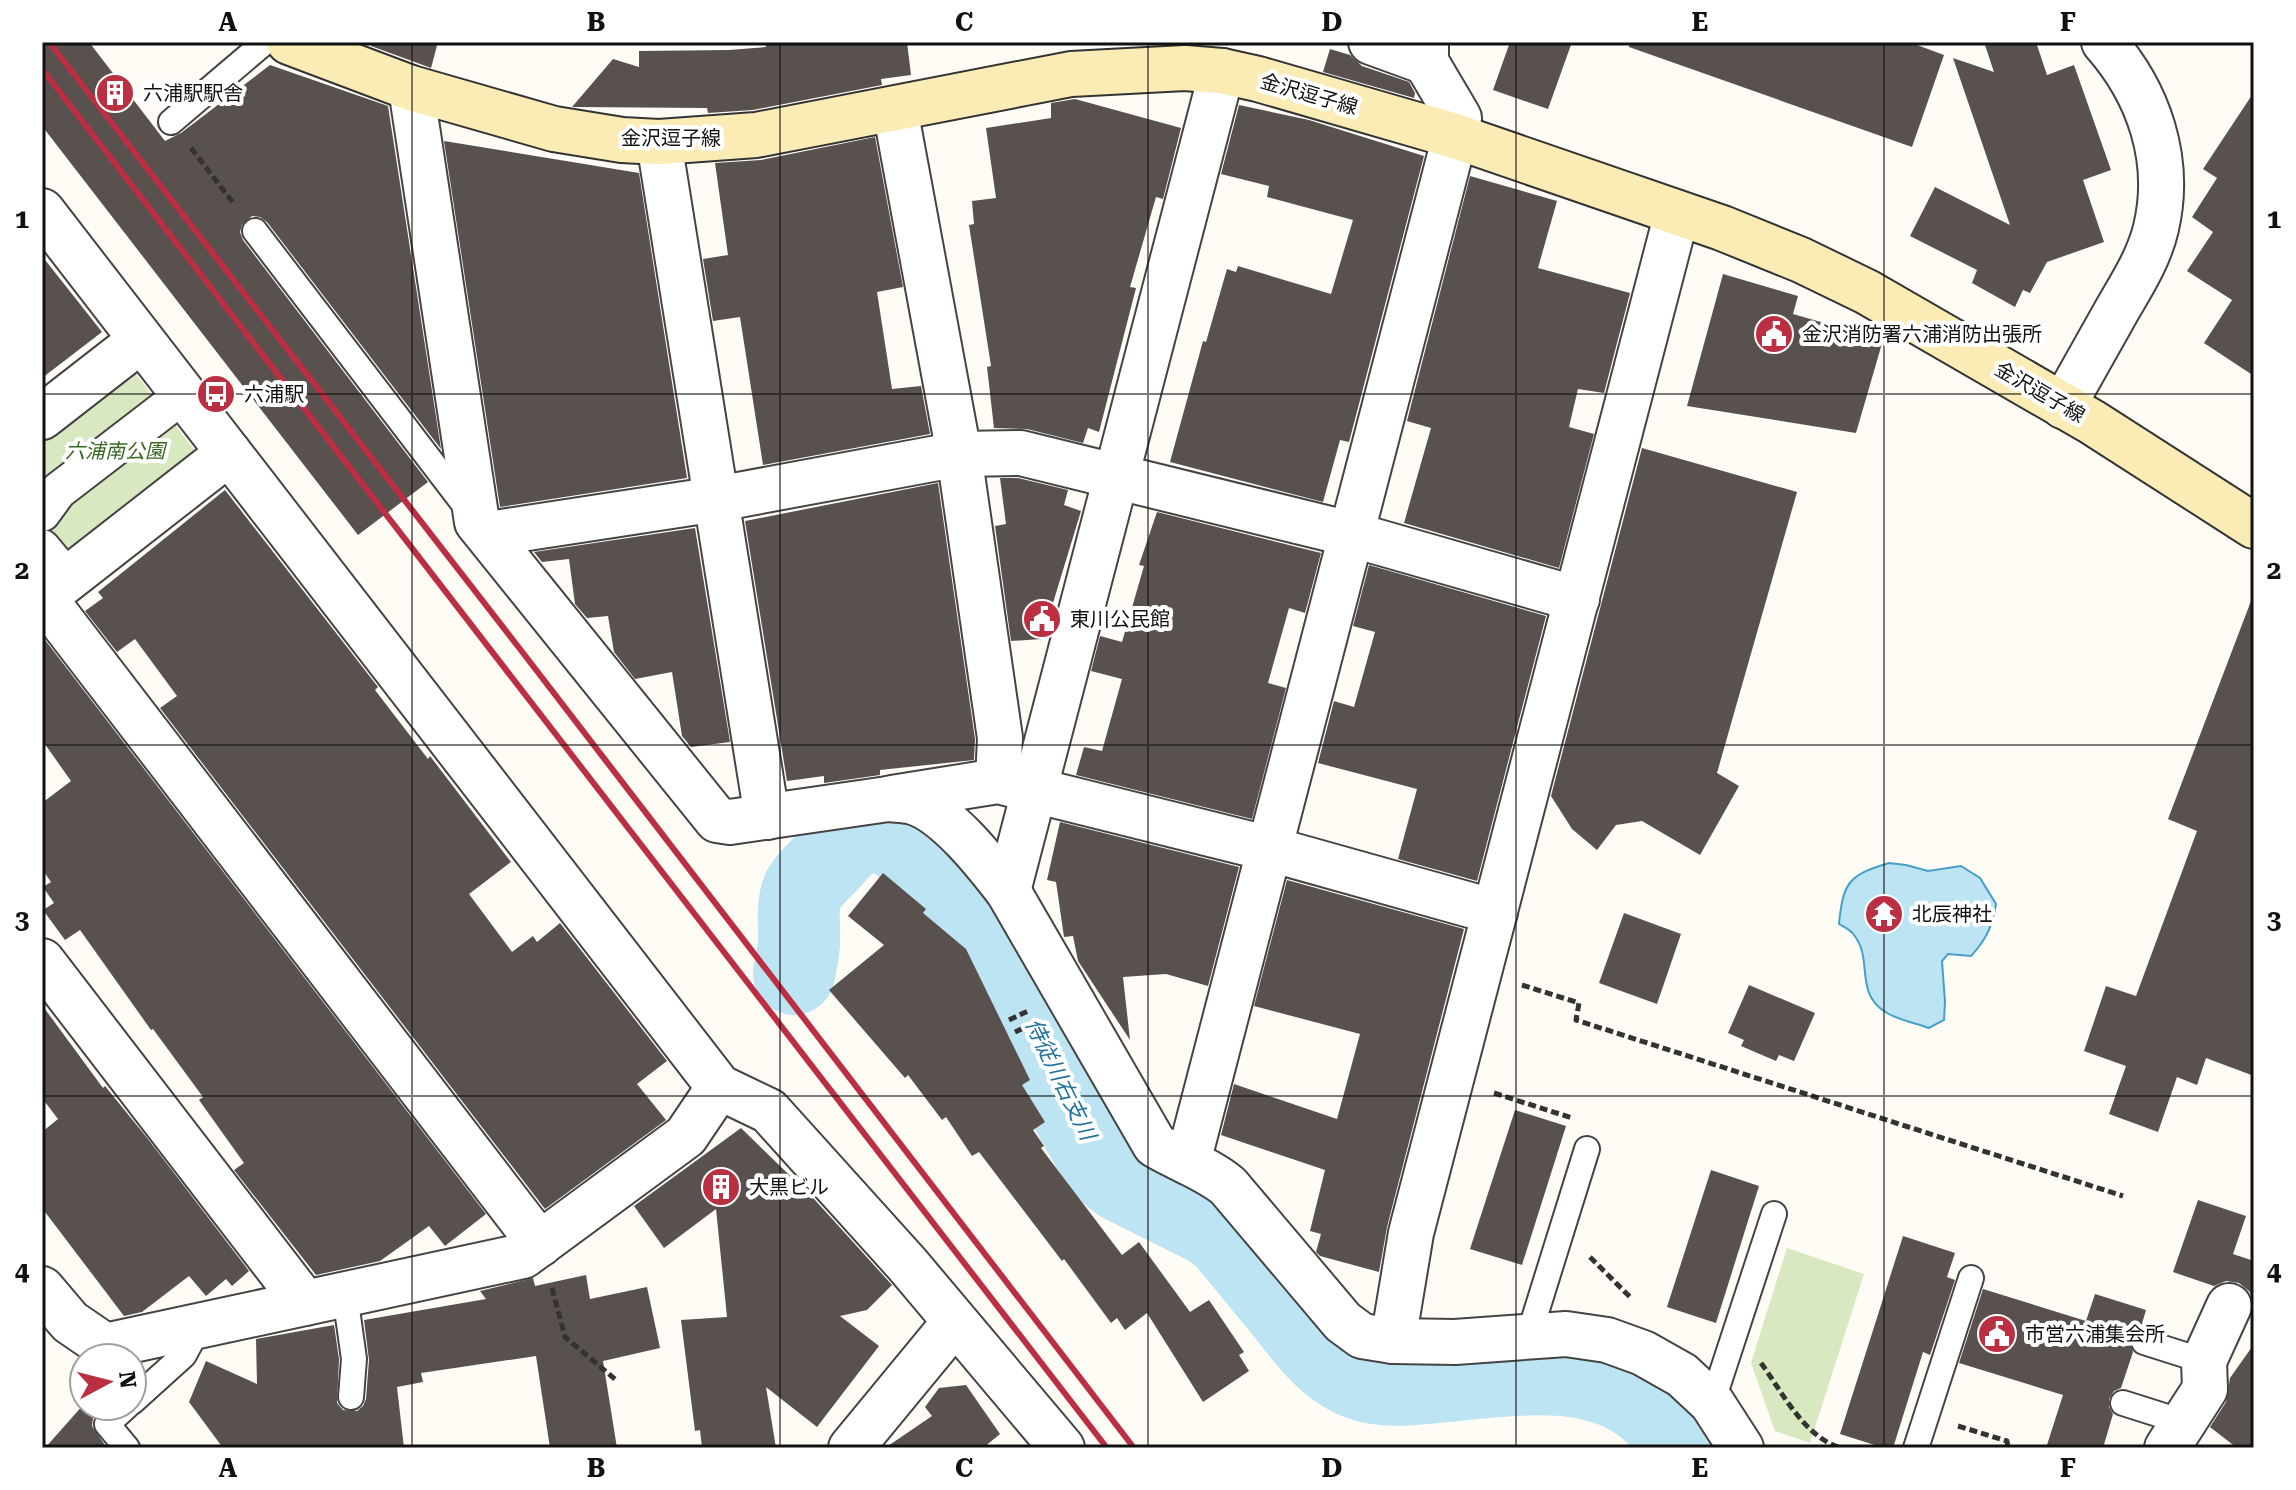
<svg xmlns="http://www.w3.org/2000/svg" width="2296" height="1490" font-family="'Roboto Serif','Noto Sans JP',serif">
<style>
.green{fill:#d8e8c0}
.water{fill:#bce4f3;stroke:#479fc7;stroke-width:2}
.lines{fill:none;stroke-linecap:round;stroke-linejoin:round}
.river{stroke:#bce4f3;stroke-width:82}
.building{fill:#59514e}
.service-casing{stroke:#444;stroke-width:28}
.pedestrian-casing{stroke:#444;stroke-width:40}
.minor-casing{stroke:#444;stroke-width:48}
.tertiary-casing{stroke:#444;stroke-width:48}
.secondary-casing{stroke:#333;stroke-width:48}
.path{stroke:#333;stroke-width:5;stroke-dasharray:8 4;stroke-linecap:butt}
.service{stroke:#fff;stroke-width:24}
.pedestrian{stroke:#fff;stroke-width:36}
.minor{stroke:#fff;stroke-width:44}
.tertiary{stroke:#fff;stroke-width:44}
.secondary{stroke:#faecb4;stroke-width:44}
.rail{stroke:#bb2f42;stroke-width:6}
.grid{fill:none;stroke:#111;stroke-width:2;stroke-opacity:0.55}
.labels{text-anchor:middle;stroke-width:8;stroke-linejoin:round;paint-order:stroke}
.poi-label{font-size:20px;fill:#111;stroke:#fff;text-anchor:start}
.street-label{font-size:20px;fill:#111;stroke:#fff}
.park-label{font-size:20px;font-style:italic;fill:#376723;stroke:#fff}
.water-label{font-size:22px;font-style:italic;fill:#1f729e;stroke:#fff}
.neatline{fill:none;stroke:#111;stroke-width:3}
.grid-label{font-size:26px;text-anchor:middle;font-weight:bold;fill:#111}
</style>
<rect width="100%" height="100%" fill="#fefcf5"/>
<!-- green -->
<g class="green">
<path d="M134,372l62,80 -154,119v-128z"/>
<path d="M1787,1248l77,26 -54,169 -35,-12 -24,-68z"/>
</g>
<!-- water -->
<path class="water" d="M1889,863l17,2 22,6 33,-5 19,12 16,26c-4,22 -9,35 -25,52l-23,-2 -6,7 3,41 -1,18 -15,8c-14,-5 -30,-8 -42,-15 -34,-20 -13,-53 -33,-78 -3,-5 -10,-8 -15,-11 4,-42 10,-49 50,-61z"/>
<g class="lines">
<!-- river -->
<path class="river" d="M794,974c2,-9 4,-20 5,-30 1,-16 -3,-38 4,-54 6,-11 19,-22 28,-32 36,-44 59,-28 95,5 73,67 97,146 138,232 13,27 28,56 47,78l10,8 90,45 14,11c21,25 41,50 62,75 17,22 35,47 60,61 27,16 59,12 89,9 94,-8 191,-29 247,66"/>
</g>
<!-- building -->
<g class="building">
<path d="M42,42h47l76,99 16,-8 89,-68 118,41 53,343 -174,-227 -7,-5 -8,-1 -10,9 -2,7 3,8 185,242 -70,53 -316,-409z"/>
<path d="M372,42h66l-7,26 -60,-22z"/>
<path d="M765,42h142l4,33 -30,4 1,6 -129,25 -45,3 -1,-5 -135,-1 41,-48 26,8v-16l90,-1 37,-3z"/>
<path d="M1510,42h62l-24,67 -55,-19z"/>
<path d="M1630,42h279l35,13 -32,92 -283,-100z"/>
<path d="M1984,42h52l11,33 27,-10 37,105 -28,10 21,62 -57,20 -17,31 -7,-3 -8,17 -43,-24 5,-13 -67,-34 25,-49 75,38 -57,-167 41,14z"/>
<path d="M1330,49l20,6 12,11 47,16 6,11 -1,5 -91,-26z"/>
<path d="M2254,92v284l-50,-33 28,-43 -45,-29 26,-39 -21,-15 25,-39 -14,-9z"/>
<path d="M1075,99l106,29 -18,71 -7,-2 -26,90 6,1 -37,144 -11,-4 -5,15 -56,-14 -33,-1 -7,-61 4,-1 -22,-141 5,-1 -2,-23 24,-3 -10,-70 65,-10v-15z"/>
<path d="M1239,105l70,15 115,36 -75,286 -9,-2 -17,62 -153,-40 33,-121 3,1 21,-73 9,3 2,-6 93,28 22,-74 -86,-23 2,-11 -48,-12z"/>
<path d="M875,137l28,150 -26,5 15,97 29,-3 9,48 -167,31 -23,-148 -27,4 -10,-62 25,-4 -13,-92 46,-3z"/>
<path d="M444,141l195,32 48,305 -187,29z"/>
<path d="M1470,176l87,25 -19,67 92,25 -26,100 -26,-4 -9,38 25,7 -35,134 -155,-45 27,-95 -24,-7z"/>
<path d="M42,256l60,76 -60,46z"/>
<path d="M1723,274l75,22 -5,18 90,26 -27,93 -169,-27z"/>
<path d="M1642,448l155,44 -80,281 22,13 -39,69 -58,-34 -26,4 -19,25 -25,-21 -21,-33z"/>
<path d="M1000,478h18l50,12 -4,15 17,6 -39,128 -31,2 -16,-115 11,-2z"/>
<path d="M938,483l37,256 -1,21 -94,10v5l-56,8v-7l-37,5 -42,-260z"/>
<path d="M225,490l153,197 -3,3 53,69 2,-3 81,106 -42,32 43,58 21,-16 4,6 23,-19 107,138 -30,23 29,36 -121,89 -385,-501 17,-12 -42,-57 -18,13 -32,-41 18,-13 -5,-6z"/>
<path d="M1157,512l164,41 -16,60 -16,-5 -21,75 18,5 -34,131 -176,-44 8,-28 18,4 20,-72 -31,-8 9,-35 22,6 22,-76 -5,-1z"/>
<path d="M695,528l35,214 -39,5 -9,-11 -10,-64 -37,7 -21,-27 -6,-36 -21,2 -12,-14 -6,-45 -27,3 -8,-10z"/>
<path d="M1369,565l177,51 -69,265 -79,-22 19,-70 -99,-26 16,-62 20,6 21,-75 -22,-6z"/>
<path d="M2251,601l3,1v474l-48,-18 -9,27 -20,-8 -19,55 -49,-18 17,-48 -42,-15 22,-65 30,10 61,-165 -29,-12z"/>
<path d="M42,636l444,578 -41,32 -16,-20 -49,35 -64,14 -82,-105 10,-7 -45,-63 4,-3 -50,-68 -2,1 -71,-100 -15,10 -22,-30 11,-7 -11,-16 8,-5 -9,-13v-66l29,-22 -29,-41z"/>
<path d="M1060,822l179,45 -31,119 -42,-12 -43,3 7,63 -52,-79 -5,-25 -9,1 -8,-55 -9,-2z"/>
<path d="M883,873l43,36 -3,4 43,36 64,131 -8,5 23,37 -12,8 11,16 -3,2 81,107 17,-13 51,70 19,-12 35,52 -5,3 10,16 -46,31 -56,-89 -22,17 -8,-12 -6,5 -47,-64 -2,2 -83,-109 -7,4 -26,-39 -4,3 -34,-45 -3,3 -76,-88 55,-45 -36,-29z"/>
<path d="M1287,880l177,49 -77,298 -8,45 -59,-16 -4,-4 5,-18 -11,-3 15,-61 -104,-35 13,-51 103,35 23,-85 -106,-28z"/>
<path d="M1624,913l57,21 -24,70 -58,-21z"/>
<path d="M1749,985l66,28 -21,48 -15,-6 -3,6 -35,-15 3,-6 -16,-7z"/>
<path d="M42,1005l61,83 2,-2 43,53 101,132 -17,15 -6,-7 -20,17 -17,-20 -47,36 -18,4 -82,-108v-76l16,-13 -16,-21z"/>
<path d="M1515,1110l51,16 -44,139 -52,-16z"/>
<path d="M741,1128l74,72 77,85 -25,25 -27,6 39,30 -62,81 -51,-40 10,61h-74l-2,-18 -5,1 -14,-111 46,-3 -11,-108 -52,39 -30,-42z"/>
<path d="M1711,1170l48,16 -43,137 -49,-16z"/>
<path d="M2198,1200l48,16 -13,38 21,7v38l-5,-8 -10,-8 -13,-2 -12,5 -41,-14z"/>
<path d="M1903,1236l52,17 -8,24 8,3 -25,75 -7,-3 -30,96h-9l-44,-14z"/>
<path d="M586,1275l4,24 57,-12 13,61 -57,13 14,87h-67l-14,-92 -115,17 2,9 -26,5 7,61h-181l-34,-46 17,-41 51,23 -1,-45 78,-14 5,34 -2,44 6,7 14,1 6,-5 3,-7 3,-39 -5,-40 122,-21 -6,-8 53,-13 2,8z"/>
<path d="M1983,1289l103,32 9,-27 51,16 -5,17 -8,5 -3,6 3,14 -12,36 -7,3 -5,8v8l4,7 -10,34h-57l17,-53 -104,-32z"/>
<path d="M2254,1344v104h-17l-27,-21 16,-25 4,-24z"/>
<path d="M966,1385l34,49 -17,14h-98l47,-32 -7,-9 14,-19z"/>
<path d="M84,1404v2h21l-12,12 -1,8 15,22h-62z"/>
</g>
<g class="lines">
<!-- service casing -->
<g class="service-casing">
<g id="service">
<path d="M171,122l94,-80"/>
<path d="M255,231l215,281"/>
<path d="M345,1295l9,64 -3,38"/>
<path d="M1529,1335l58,-186"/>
<path d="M2144,1342l60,19"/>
<path d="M132,1402l52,-47 16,-30"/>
<path d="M1712,1403l62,-189"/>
<path d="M2123,1403l60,19"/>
<path d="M127,1406l-20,18 20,24"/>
<path d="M1916,1448l55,-170"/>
</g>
</g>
<!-- pedestrian casing -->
<g class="pedestrian-casing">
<g id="pedestrian">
<path d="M42,513l16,-22 125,-96"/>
<path d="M42,548l26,31"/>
</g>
</g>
<!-- minor casing -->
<g class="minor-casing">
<g id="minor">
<path d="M1371,42l55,20"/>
<path d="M411,88l66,434 240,298 13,2 158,-23c8,1 18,1 25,3 34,10 74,62 95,89l147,254c25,15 51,23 73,41l115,136 19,14 31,5 62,1 111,-8 41,6 36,13 39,22 30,28 29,45"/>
<path d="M895,109l64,345 41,284 -2,43"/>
<path d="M659,142l108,675"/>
<path d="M42,211l677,876 50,24 138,153 155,184"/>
<path d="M42,417l99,-77"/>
<path d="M488,534l229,-35 242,-45 62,-1 329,81 227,65"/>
<path d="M44,598l496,646"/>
<path d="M42,599l187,-146"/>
<path d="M892,798l106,-17 272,68 225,63"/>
<path d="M1008,891l214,-820"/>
<path d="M42,961l263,342"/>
<path d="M1188,1162l267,-1026 4,-18 -33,-56v-20"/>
<path d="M42,1289l28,33 35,24 418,-90 163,-120 33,-49"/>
<path d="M1393,1341l18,-108 266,-1020"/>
<path d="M2167,1448l38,-59 -1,-28 25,-55"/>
</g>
</g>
<!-- tertiary casing -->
<g class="tertiary-casing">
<g id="tertiary">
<path d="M2063,406c18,-32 36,-64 54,-96 15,-26 32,-52 39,-82 16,-68 -7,-135 -52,-186"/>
<path d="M851,1448l103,-125"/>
</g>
</g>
<!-- secondary casing -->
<g class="secondary-casing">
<path id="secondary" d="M289,42l122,46 143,41 68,11 37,2 97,-7 315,-61 114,-6 37,3 36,8 197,57 267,92 79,32 66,32 225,130 162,104"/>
</g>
<!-- path -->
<g class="path">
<path d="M191,148l43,56"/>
<path d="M1522,985l57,18 -3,17 547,176"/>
<path d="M1009,1020l19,-9"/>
<path d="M1015,1032l20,-9"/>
<path d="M1494,1093l78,25"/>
<path d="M1590,1257l41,41"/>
<path d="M552,1288l13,49 51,43"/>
<path d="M1761,1363c22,30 43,74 80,85"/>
<path d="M1958,1426l49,15 1,7"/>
</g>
<!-- service -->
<use href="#service" class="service"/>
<!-- pedestrian -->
<use href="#pedestrian" class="pedestrian"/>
<!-- minor -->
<use href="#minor" class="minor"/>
<!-- tertiary -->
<use href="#tertiary" class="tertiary"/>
<!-- secondary -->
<use href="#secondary" class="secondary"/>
<!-- rail -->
<g class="rail">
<path d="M49,42l471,607 614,799"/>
<path d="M42,69l1065,1379"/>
</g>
</g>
<!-- grid -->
<path class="grid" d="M412,42v1406M780,42v1406M1148,42v1406M1516,42v1406M1884,42v1406M42,394h2212M42,745h2212M42,1096h2212"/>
<!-- icons -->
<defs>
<g id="building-disc" transform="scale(2)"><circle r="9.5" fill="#bb2f42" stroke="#fff"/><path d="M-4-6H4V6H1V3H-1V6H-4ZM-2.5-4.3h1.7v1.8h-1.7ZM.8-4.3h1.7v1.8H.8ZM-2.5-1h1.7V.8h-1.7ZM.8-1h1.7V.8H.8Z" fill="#fff"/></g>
<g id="civic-disc" transform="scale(2)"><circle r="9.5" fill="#bb2f42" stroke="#fff"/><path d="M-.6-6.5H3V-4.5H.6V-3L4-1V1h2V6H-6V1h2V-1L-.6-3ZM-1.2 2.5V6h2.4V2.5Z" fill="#fff"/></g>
<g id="bus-disc" transform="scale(2)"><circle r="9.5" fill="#bb2f42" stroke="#fff"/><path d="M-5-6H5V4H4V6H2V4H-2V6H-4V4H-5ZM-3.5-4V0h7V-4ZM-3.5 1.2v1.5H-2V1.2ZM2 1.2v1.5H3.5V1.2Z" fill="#fff"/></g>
<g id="temple-disc" transform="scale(2)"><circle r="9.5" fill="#bb2f42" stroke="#fff"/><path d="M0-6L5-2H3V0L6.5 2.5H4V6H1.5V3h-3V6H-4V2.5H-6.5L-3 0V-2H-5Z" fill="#fff"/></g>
</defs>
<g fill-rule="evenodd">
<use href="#building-disc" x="115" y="93"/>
<use href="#civic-disc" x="1774" y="334"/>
<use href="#bus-disc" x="216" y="394"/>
<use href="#civic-disc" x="1042" y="619"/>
<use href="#temple-disc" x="1884" y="914"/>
<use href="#building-disc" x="721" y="1187"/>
<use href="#civic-disc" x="1997" y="1334"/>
</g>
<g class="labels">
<!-- poi labels -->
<g class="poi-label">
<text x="143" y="100">六浦駅駅舎</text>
<text x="1802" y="341">金沢消防署六浦消防出張所</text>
<text x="244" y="401">六浦駅</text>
<text x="1070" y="626">東川公民館</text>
<text x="1912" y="921">北辰神社</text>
<text x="749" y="1194">大黒ビル</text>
<text x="2025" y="1341">市営六浦集会所</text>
</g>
<!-- street labels -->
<g class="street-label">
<text transform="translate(1309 94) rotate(16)" y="7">金沢逗子線</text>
<text x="671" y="145">金沢逗子線</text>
<text transform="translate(2040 392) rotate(30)" y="7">金沢逗子線</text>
</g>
<!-- park labels -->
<g class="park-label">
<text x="115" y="458">六浦南公園</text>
</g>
<!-- water labels -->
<g class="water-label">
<text transform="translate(1061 1079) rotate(64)" y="8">侍従川右支川</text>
</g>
</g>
<!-- border -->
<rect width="2296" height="1490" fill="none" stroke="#ffffff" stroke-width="88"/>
<!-- north arrow -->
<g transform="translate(108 1382) rotate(83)"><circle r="38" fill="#ffffff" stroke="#a0a0a0" stroke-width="2"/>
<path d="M0-6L14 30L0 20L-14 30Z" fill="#bb2f42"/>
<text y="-12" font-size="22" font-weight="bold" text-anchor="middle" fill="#111111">N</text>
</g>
<rect x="44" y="44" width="2208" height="1402" class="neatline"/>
<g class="grid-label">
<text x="228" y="31">A</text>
<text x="596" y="31">B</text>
<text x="964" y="31">C</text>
<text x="1332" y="31">D</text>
<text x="1700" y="31">E</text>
<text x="2068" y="31">F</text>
<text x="22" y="228">1</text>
<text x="2274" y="228">1</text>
<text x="22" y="579">2</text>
<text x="2274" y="579">2</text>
<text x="22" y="929">3</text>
<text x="2274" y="929">3</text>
<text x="22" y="1280">4</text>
<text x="2274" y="1280">4</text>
<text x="228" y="1477">A</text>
<text x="596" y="1477">B</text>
<text x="964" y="1477">C</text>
<text x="1332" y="1477">D</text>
<text x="1700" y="1477">E</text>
<text x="2068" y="1477">F</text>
</g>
</svg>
